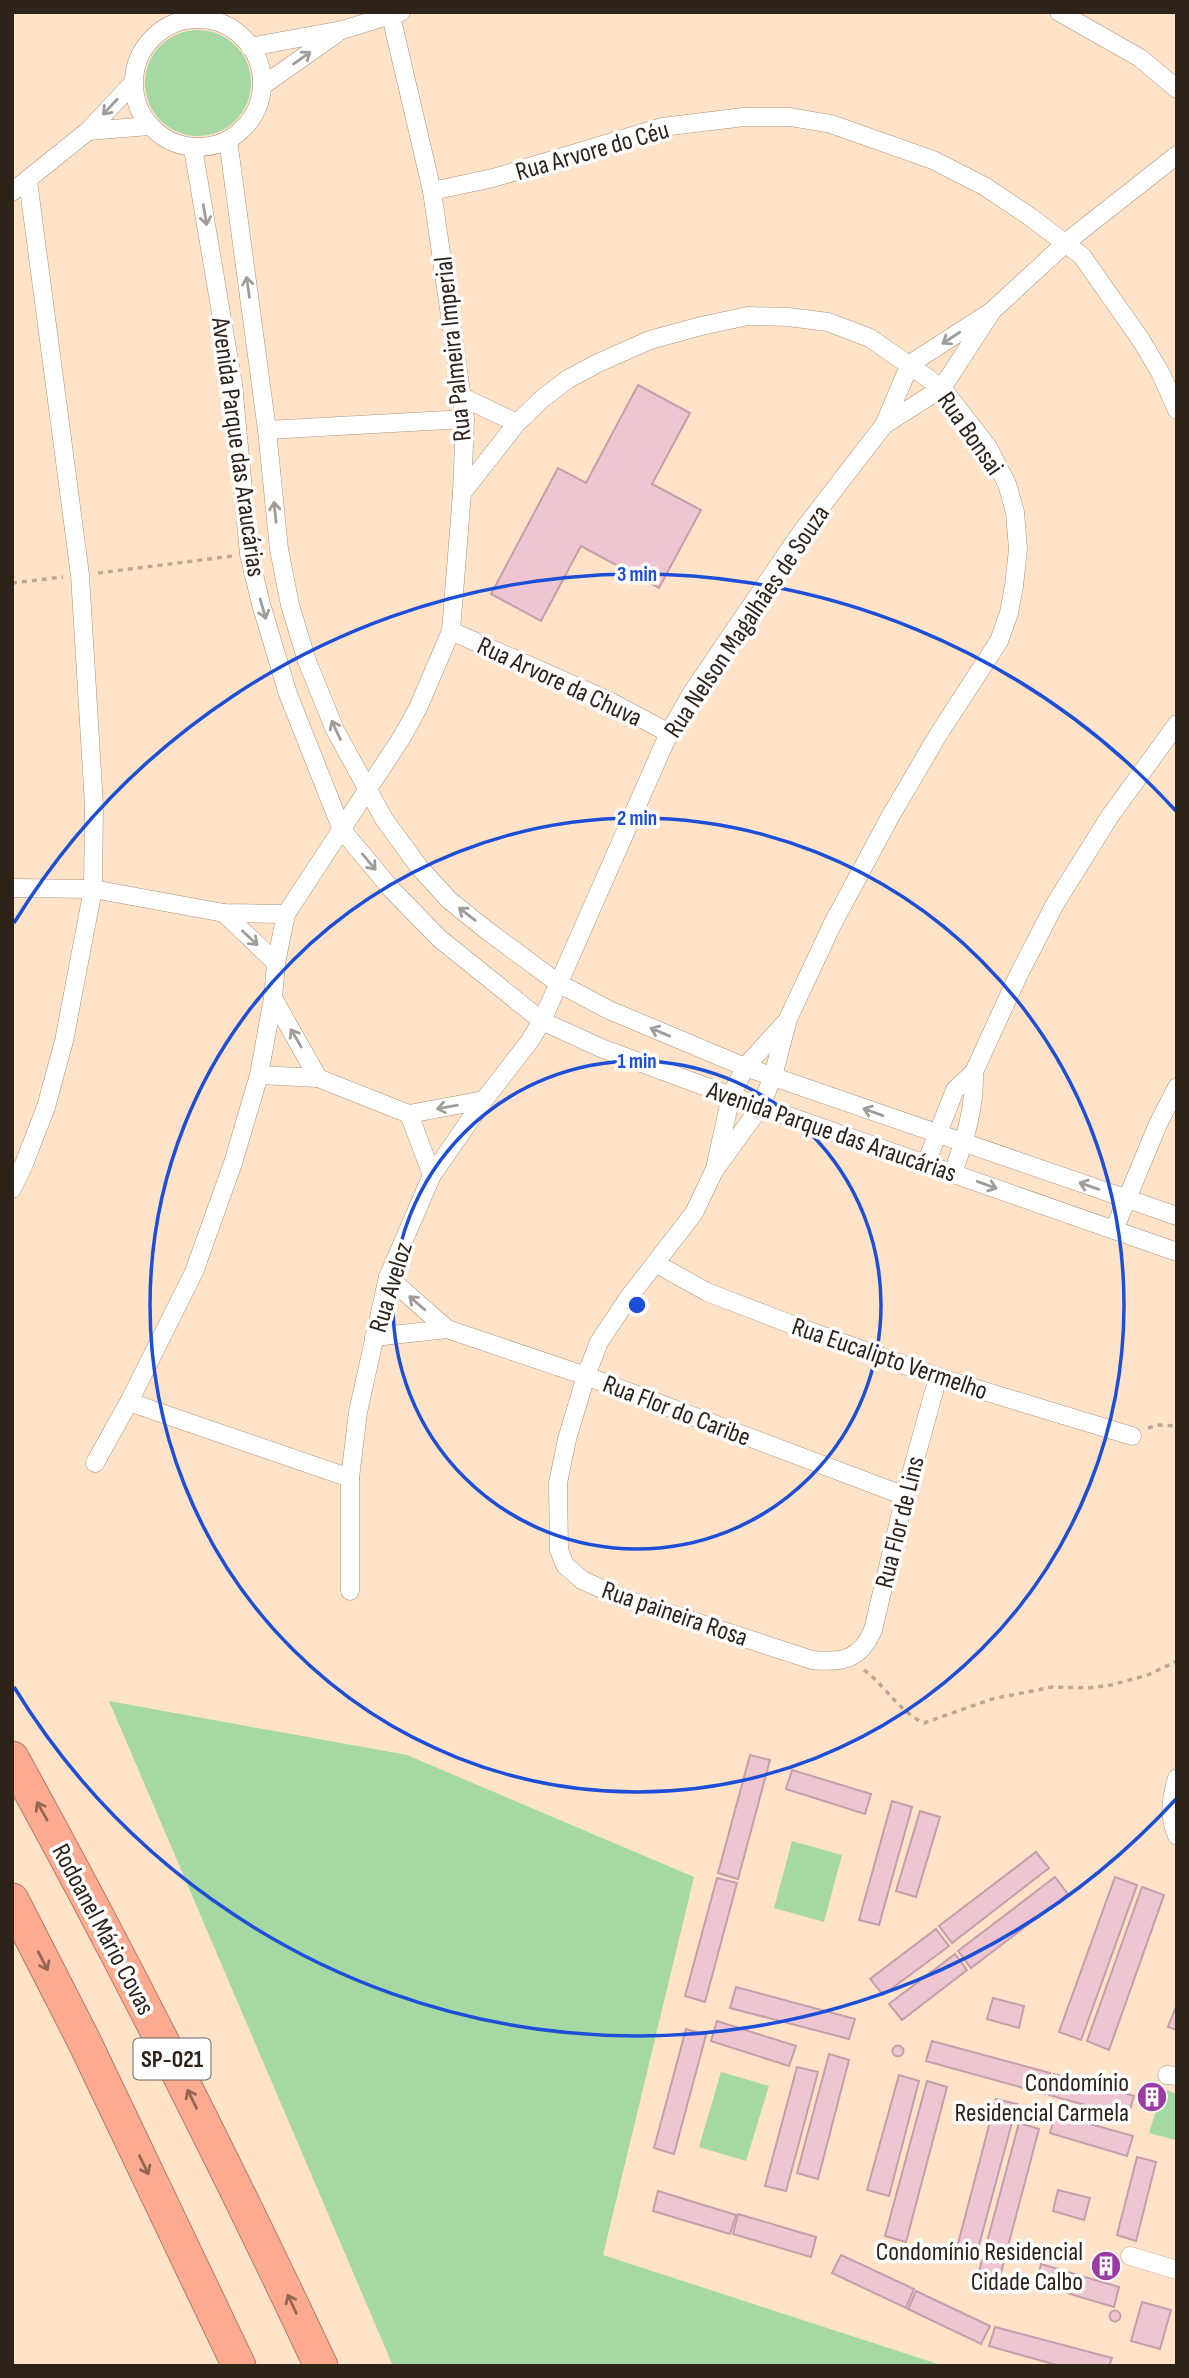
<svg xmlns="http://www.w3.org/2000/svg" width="1189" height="2378" font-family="'Sofia Sans Condensed',sans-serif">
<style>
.green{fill:#a6d8a4}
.building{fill:#edc6d2;stroke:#c49faa;stroke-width:2}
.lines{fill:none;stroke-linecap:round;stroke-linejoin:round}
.street-casing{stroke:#ab9279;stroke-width:19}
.highway-casing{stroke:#b47b67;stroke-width:35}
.path{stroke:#bda792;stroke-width:3.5;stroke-dasharray:5 5;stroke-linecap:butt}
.street{stroke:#fff;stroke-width:18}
.highway{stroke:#fcab91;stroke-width:33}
.oneway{stroke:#a09c98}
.oneway2{stroke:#946755}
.ring{fill:none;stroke:#1d4ed8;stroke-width:3.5}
.labels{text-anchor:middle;stroke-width:7;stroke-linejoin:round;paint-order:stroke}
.shield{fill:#fff;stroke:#6c655e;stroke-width:2}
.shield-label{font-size:24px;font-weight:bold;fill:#2d2319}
.street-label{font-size:26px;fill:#2d2319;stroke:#fff}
.poi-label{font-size:26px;fill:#2d2319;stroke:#fff;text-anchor:end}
.centre{fill:#1d4ed8;stroke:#fff;stroke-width:3.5}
.ring-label{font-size:21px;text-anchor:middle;font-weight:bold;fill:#1d4ed8;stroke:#fff;stroke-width:7;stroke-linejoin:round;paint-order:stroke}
</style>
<rect width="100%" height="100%" fill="#ffe3c9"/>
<!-- green -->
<g class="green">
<circle cx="198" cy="83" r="53"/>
<path d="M109,1701l298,54 287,122 -91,378 341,111h-551z"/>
<path d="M792,1841l50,14 -18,67 -50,-14z"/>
<path d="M721,2072l48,14 -23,75 -47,-14z"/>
<path d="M1163,2089l14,5 -2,46 -26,-7z"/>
</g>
<!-- building -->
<g class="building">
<path d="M638,385l52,28 -38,71 49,26 -42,78 -78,-42 -40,75 -50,-27 67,-126 28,15z"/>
<path d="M750,1755l20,5 -32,119 -20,-6z"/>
<path d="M792,1770l79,24 -6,20 -79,-25z"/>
<path d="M892,1801l20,6 -33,118 -20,-5z"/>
<path d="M920,1811l20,6 -24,80 -20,-6z"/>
<path d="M1036,1852l13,16 -97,75 -13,-17z"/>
<path d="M1055,1877l13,17 -97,74 -13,-17z"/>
<path d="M1115,1877l22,8 -56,155 -22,-8z"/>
<path d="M717,1878l20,5 -32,119 -20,-6z"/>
<path d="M1142,1887l22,8 -55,155 -22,-9z"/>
<path d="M936,1929l13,17 -66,49 -13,-16z"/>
<path d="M955,1954l12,16 -65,50 -13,-16z"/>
<path d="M736,1987l119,32 -6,20 -119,-31z"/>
<path d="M993,1998l31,8 -5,22 -32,-9z"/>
<path d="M1177,2004v26l-9,-3z"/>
<path d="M717,2021l79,25 -7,20 -78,-25z"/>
<path d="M686,2029l20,6 -32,119 -20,-6z"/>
<path d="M932,2041l118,32 -5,21 -119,-33z"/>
<circle cx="898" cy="2051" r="5.5"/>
<path d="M829,2054l20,6 -31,119 -21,-6z"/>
<path d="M797,2067l21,5 -32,119 -21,-5z"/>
<path d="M1054,2074l80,22 -6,21 -79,-22z"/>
<path d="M899,2075l20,6 -30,115 -22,-6z"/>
<path d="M927,2081l20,6 -41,155 -21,-6z"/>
<path d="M1149,2087l10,3 -4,17 -11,-3z"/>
<path d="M996,2099l21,5 -42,156 -20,-5z"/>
<path d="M1055,2114l78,22 -6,20 -77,-23z"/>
<path d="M1019,2123l20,6 -41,155 -21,-5z"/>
<path d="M1137,2157l19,5 -20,79 -19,-6z"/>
<path d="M1058,2190l32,8 -6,22 -31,-9z"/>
<path d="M658,2191l78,24 -6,19 -77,-23z"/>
<path d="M738,2214l78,23 -5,20 -78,-23z"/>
<path d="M841,2255l73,34 -8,19 -74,-35z"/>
<path d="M1041,2264l78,23 -5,20 -78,-23z"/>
<path d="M916,2291l74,35 -9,18 -73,-35z"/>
<path d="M1142,2302l29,8 -11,39 -29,-8z"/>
<circle cx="1115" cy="2316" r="5.5"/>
<path d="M995,2327l117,31 -3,8h-49l-71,-20z"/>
</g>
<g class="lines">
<!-- street casing -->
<g class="street-casing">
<g id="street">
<path d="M1059,12l81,46 37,31"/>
<circle cx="198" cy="83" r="64"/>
<path d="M250,47l92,-17 59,-18"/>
<path d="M262,86l74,-52"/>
<path d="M88,131l61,-5"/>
<path d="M228,140l39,290 12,119 11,56 17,56 28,69 49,89 35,48 30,33 40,32 69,51 51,27 136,57 432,149"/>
<path d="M193,148l40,236 16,170 12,50 27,90 54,136 50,60 48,49 102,82 59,27 130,48 446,156"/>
<path d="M432,191l61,-13 169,-51 82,-10h46l41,7 102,36 51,26 45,30 53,40 59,84 20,34 16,36"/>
<path d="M12,192l76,-61 45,-48"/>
<path d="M462,397l55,26"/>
<path d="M884,425l58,-37 50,-77 77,-71 108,-85"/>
<path d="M267,430l198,-11"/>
<path d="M462,493l55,-70 26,-25 25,-19 30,-16 52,-23 51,-14 47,-10 40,1 40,5 42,16 72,50 46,59 19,37 8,28 3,37 -4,37 -5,27 -10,28 -61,94 -48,82 -58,108 -44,94 -15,57 -12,30 -47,65 -20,42 -65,84 -30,45 -13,34 -19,63 -9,44 1,67 6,15 17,15 40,18 190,62c30,3 48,0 61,-30l32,-134 33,-119"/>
<path d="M451,631l156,69 62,33"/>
<path d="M12,888l81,1 131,24 62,1"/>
<path d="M224,913l52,50"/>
<path d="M273,998l45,80"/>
<path d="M259,1075l59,3 91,36 75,-14"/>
<path d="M409,1114l23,61"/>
<path d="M926,1163l29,-73 19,-18 43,-94 38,-74 55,-88 67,-92"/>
<path d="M716,1164l15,-68 14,-29 40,-44"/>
<path d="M953,1173c12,-34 22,-65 21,-101"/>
<path d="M12,1189l12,-25 22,-57 18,-66 29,-152 1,-84 -14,-230 -52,-394"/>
<path d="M1114,1230l44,-106 19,-37"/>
<path d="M655,1263l52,29 91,35 140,50 194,59"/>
<path d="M388,1277l59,52 139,47 319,120"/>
<path d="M374,1337l73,-8"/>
<path d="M129,1402l221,76"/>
<path d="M95,1463l34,-61 65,-130 39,-109 26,-88 14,-77 3,-35 10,-49 116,-177 16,-29 33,-77 11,-138 3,-74 -33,-228 -41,-175"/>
<path d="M350,1591v-113l8,-66 30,-135 44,-102 52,-75 45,-58 13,-21 127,-288 24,-42 107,-157 84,-109 26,-61 82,-53"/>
<path d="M1177,1778c-6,21 -9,37 0,58"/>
<path d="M1167,2075l10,1"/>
<path d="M1130,2256l47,14"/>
</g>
</g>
<!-- highway casing -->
<g class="highway-casing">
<g id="highway">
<path d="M12,1758c110,199 212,402 309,608"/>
<path d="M12,1900l72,141 155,325"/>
</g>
</g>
<!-- path -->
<g class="path">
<path d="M98,573l135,-17"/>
<path d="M12,583l51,-6"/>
<path d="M1148,1428l11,-3 18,1"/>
<path d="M864,1670c22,16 34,41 60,53l68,-24 60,-12 36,1 23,-3 37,-10 29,-14"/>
</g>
<!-- street -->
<use href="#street" class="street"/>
<!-- highway -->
<use href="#highway" class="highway"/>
</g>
<!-- one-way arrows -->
<defs><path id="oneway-shaft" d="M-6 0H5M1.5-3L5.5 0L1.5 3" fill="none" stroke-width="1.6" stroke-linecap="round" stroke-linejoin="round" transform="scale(1.75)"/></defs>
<g class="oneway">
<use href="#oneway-shaft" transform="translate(302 58) rotate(-35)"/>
<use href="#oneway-shaft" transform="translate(110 107) rotate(133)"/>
<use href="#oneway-shaft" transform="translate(205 215) rotate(80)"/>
<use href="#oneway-shaft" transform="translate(248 287) rotate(-98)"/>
<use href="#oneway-shaft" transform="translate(951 338) rotate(147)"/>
<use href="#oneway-shaft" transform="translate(275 512) rotate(-96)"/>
<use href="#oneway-shaft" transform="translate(263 609) rotate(74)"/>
<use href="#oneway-shaft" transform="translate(336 730) rotate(-115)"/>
<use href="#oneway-shaft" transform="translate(369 862) rotate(50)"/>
<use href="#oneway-shaft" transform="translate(467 914) rotate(-142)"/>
<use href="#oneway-shaft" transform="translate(250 938) rotate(43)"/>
<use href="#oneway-shaft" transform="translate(660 1032) rotate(-157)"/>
<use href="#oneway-shaft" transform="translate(296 1038) rotate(-120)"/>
<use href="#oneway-shaft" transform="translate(447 1107) rotate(170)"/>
<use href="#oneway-shaft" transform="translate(873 1112) rotate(-160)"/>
<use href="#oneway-shaft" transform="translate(987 1185) rotate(20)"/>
<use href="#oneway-shaft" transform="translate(1089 1186) rotate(-161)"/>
<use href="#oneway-shaft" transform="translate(417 1303) rotate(-139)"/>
</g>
<g class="oneway2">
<use href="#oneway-shaft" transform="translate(42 1811) rotate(-119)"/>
<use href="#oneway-shaft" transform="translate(43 1961) rotate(63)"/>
<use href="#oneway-shaft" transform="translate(192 2099) rotate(-116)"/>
<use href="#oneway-shaft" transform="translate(144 2165) rotate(64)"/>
<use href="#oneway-shaft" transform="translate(292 2304) rotate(-115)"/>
</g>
<!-- distance rings -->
<g class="ring">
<circle cx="637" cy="1305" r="244"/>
<circle cx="637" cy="1305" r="487"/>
<path d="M1176 1799A731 731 0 0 1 14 1687M14 923A731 731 0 0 1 1176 811"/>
</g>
<!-- icons -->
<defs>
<g id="building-disc" transform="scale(1.575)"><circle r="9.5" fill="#9b3ca4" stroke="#fff"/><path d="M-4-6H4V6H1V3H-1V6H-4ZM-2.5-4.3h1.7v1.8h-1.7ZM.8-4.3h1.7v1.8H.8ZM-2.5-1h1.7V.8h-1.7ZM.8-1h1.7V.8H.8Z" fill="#fff"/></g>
</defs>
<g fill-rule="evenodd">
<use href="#building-disc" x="1152" y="2097"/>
<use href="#building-disc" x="1106" y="2266"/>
</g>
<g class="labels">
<!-- shield labels -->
<rect class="shield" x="133.5" y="2038.5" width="77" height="41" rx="5"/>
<g class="shield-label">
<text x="172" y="2067">SP-021</text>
</g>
<!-- street labels -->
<g class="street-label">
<text transform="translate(592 150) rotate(-16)" y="9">Rua Arvore do Céu</text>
<text transform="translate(452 349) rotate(-96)" y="9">Rua Palmeira Imperial</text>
<text transform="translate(971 433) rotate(55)" y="9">Rua Bonsai</text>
<text transform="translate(239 447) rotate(82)" y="9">Avenida Parque das Araucárias</text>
<text transform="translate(746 621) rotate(-56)" y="9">Rua Nelson Magalhães de Souza</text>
<text transform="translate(560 681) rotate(25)" y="9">Rua Arvore da Chuva</text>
<text transform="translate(832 1131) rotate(19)" y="9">Avenida Parque das Araucárias</text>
<text transform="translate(390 1287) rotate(-73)" y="9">Rua Aveloz</text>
<text transform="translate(890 1358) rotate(19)" y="9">Rua Eucalipto Vermelho</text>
<text transform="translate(677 1410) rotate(21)" y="9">Rua Flor do Caribe</text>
<text transform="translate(899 1522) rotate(-76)" y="9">Rua Flor de Lins</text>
<text transform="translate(675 1613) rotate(19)" y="9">Rua paineira Rosa</text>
<text transform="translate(104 1929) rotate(62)" y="9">Rodoanel Mário Covas</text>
</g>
<!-- poi labels -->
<g class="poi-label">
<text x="1129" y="2091">Condomínio<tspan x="1129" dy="30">Residencial Carmela</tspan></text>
<text x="1083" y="2260">Condomínio Residencial<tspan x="1083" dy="30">Cidade Calbo</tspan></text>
</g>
</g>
<circle cx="637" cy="1305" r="10" class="centre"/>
<g class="ring-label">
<text x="637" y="581">3 min</text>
<text x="637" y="825">2 min</text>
<text x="637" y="1068">1 min</text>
</g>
<!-- border -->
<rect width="1189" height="2378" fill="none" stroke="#2d2319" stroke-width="28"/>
</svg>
